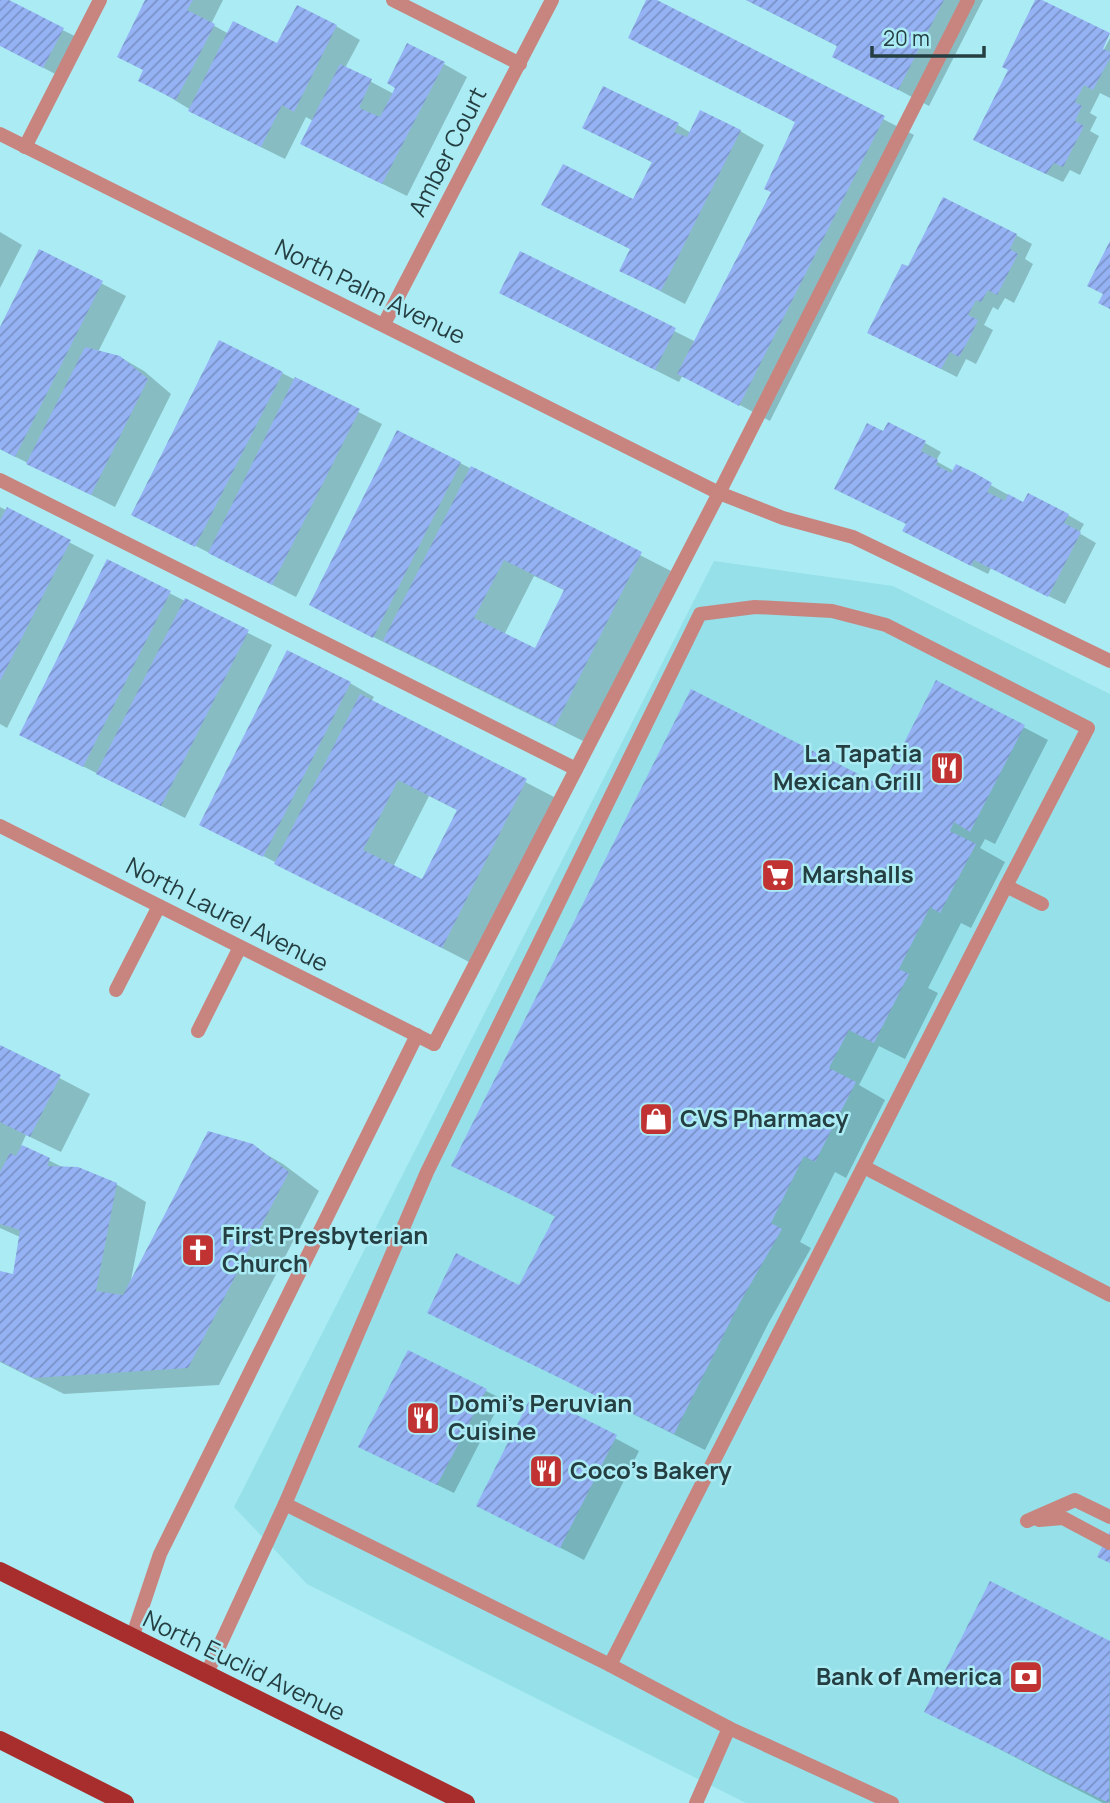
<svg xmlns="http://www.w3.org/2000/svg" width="1110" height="1803" font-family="Manrope,sans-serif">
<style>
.built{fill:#95e0e9}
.shadow{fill:#0003;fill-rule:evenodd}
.building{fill:url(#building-hatch);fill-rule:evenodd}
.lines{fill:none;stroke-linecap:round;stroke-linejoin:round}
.service{stroke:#c8857f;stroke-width:14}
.minor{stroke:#c8857f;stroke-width:14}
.primary{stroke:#a72e2d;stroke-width:18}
.labels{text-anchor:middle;stroke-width:5;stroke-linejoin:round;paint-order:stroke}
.street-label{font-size:24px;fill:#243e42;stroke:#abecf4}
.poi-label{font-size:24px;font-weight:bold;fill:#243e42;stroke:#abecf4;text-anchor:start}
</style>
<defs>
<pattern id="building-hatch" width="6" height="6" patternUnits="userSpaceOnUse" patternTransform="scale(1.75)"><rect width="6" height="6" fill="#95b2f4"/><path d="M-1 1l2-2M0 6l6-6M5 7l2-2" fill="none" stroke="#7992c7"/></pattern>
</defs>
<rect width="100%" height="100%" fill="#abecf4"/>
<!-- built -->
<path class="built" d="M714,561l179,25 217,108v1109h-364l-439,-219 -73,-77z"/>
<!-- shadow -->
<g class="shadow">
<path d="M0,0l79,38 -20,38 -59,-31z"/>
<path d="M147,0h76l-12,24 18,10 49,11 58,-19 24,14 -15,28 49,26 50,-30 23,13 -60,119 -81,-40 -13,-35 -7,-4 -21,42 -71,-35 -51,-31 -18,-22z"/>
<path d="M648,0h5l261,135 -144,286 -87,-46 -4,7 -154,-77 -5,-52 176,89 77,-150 24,-69 -167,-86z"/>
<path d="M746,0h237l-54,106 -95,-50 5,-9z"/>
<path d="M1037,0l60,56 3,1 10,-19v60l-10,-5 -10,20 7,4 -7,14 9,5 -19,39 -10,-5 -7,12 -72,-34 19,-79z"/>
<path d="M678,125l13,8 49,-2 24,14 -79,159 -64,-33 11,-21 -89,-46 91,-2 19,-39 -69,-36z"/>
<path d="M0,232l22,13 -22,43z"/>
<path d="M1016,235l16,9 -7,15 8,5 -19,39 -9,-5 -7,12 -5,-3 -9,18 9,5 -17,34 -10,-5 -9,18 -88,-44 40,-64z"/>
<path d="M40,252l86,44 -28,56 22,5 24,14 27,23 -56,113 -115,-58v-118z"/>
<path d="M282,373l100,51 -86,173 -163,-83z"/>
<path d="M883,434l42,9 16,9 -5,9 18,10 3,-5 67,38 44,11 16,9 -5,9 17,10 -31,61 -74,-36 -3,6 -68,-34 -13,-15z"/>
<path d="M460,463l211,108 -86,171 -250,-124zM534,576l32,15 -30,60 -32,-16z"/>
<path d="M0,507l94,48 -87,173 -7,-4z"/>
<path d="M108,562l164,83 -87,173 -140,-71z"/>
<path d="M937,682l111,58 -53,104 -10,-5 -5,9 25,14 -34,66 -10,-5 -33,65 10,5 -33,66 -26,-13 -20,39 26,15 -39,78 -11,-6 -35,70 11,6 -43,76 -63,126 -276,-138 91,-24 36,-71 -102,-52 438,-372z"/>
<path d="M350,683l24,14 -3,5 185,96 -83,166 -272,-140zM429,796l30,15 -37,71 -29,-15z"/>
<path d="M0,1047l90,47 -29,58 -35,-17 -5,11 43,22 52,16 30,18 -15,78 121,-134 31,18 36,27 -100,194 -155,9 -64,-32v-89l14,3 6,-39 -20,-9z"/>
<path d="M408,1352l94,47 -48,94 -78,-38z"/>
<path d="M534,1395l105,56 -55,109 -106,-55z"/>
<path d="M991,1583l119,60v160h-7l-177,-92z"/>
</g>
<!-- building -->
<g class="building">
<path d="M0,0h9l55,28 -21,40 -43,-22z"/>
<path d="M145,0h48l-6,10 28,14 -39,76 -38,-19 5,-11 -26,-13z"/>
<path d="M646,0h11l228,116 -146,290 -62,-32 94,-182 -7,-3 31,-67 -167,-84z"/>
<path d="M746,0h198l-46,90 -66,-33 5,-11z"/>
<path d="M1035,0h7l68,33 -7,16 7,3v6l-17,32 -9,-5 -9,17 7,4 -7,15 9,5 -21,41 -9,-4 -8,11 -73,-34 35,-70 -6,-3z"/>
<path d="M297,5l40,20 -43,87 -12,-7 -21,42 -73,-36 45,-90 44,22z"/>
<path d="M407,43l38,19 -63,122 -82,-40 40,-80 32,15 -13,29 21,9 15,-29 -8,-5z"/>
<path d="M603,86l76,37 -5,9 13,5 13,-27 41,20 -80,161 -42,-20 11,-22 -89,-44 22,-41 70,35 19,-37 -70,-34z"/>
<path d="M943,197l74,37 -7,15 8,5 -21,41 -9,-5 -7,12 -5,-2 -8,15 10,5 -9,19 -10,18 -9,-5 -9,17 -74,-36 35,-69 6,2z"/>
<path d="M1110,241v68l-12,-6 5,-9 -16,-8z"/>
<path d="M39,249l64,32 -88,176 -15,-8v-122z"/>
<path d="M520,251l156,77 -21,42 -156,-77z"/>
<path d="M219,340l64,32 -88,175 -64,-32z"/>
<path d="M85,347l35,9 28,23 -57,116 -65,-31z"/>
<path d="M295,377l65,32 -88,176 -64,-32z"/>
<path d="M888,422l38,19 -5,10 17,9 -2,5 15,8 5,-9 19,9 17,10 -5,9 18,9 3,-7 15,8 5,-9 41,21 -5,9 17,9 -33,65 -74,-37 -3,6 -69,-35 4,-7 -72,-35 33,-66 16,8z"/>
<path d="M397,430l64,32 -88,176 -64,-33z"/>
<path d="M471,466l171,86 -87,174 -172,-85zM504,560l60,30 -29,58 -61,-30z"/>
<path d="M7,507l64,33 -71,141v-160z"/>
<path d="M107,559l64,32 -88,176 -64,-32z"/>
<path d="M185,598l64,32 -88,176 -65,-32z"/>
<path d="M287,650l64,32 -88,175 -64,-32z"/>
<path d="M936,680l89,45 -55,107 -16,-10 -4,9 26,13 -36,69 -10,-6 -31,62 10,5 -35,69 -25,-13 -20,38 27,14 -41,80 -11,-6 -33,67 11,6 -44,77 -64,128 -247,-121 29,-60 63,32 36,-69 -104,-50 240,-477 191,97z"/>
<path d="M360,694l167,85 -85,169 -168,-84zM398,780l59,30 -35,69 -59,-29z"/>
<path d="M0,1045l61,30 -31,62 -30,-15z"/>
<path d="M208,1131l45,13 36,28 -101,196 -155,10 -33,-17v-90l13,3 7,-44 -20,-6v-52l10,-19 6,3 6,-11 28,13 -3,8 31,1 39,16 -21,108 27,4z"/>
<path d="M408,1350l79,39 -50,96 -79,-38z"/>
<path d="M533,1393l84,42 -57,113 -84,-42z"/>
<path d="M1110,1531v32l-13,-6z"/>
<path d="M990,1581l120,60 -1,162 -185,-91z"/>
</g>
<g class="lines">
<!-- service -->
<g class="service">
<path d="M393,0l127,64"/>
<path d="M25,147l75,-147"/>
<path d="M0,480l576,289"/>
<path d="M719,493l64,25 70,19 257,124"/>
<path d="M116,990l43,-84"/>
<path d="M198,1031l42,-84"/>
<path d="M434,1044l285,-551 249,-493"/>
<path d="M864,1167l246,128"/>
<path d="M285,1504l325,161"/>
<path d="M1039,1520l24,-2 47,25"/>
<path d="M1027,1521l48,-21 35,17"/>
<path d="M132,1638l28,-84 257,-519"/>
<path d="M206,1675l79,-171 142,-332 273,-558 55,-7 77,4 54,14 202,103 -82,158"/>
<path d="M696,1803l33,-75"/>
<path d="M892,1803l-163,-75 -119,-63 396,-779 36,18"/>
</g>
<!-- minor -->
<g class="minor">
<path d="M0,134l719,359"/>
<path d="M384,324l168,-324"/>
<path d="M0,826l434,218"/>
</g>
<!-- primary -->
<g class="primary">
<path d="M0,1571l466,232"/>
<path d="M0,1740l125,63"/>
</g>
</g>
<!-- icons -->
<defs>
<g id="restaurant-square" transform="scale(1.75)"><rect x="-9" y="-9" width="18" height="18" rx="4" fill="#c13232" stroke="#abecf4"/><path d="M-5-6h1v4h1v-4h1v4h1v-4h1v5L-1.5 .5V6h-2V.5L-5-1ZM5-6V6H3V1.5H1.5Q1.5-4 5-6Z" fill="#fff"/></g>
<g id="supermarket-square" transform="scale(1.75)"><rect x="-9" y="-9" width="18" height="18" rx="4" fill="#c13232" stroke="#abecf4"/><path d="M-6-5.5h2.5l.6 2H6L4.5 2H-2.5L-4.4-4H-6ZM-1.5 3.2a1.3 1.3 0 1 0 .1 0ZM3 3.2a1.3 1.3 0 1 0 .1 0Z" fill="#fff"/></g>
<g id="shop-square" transform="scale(1.75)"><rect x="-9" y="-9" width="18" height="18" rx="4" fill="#c13232" stroke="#abecf4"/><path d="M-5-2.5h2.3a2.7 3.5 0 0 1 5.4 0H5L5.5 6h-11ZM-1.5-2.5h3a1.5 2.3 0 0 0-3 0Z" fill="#fff"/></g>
<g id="church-square" transform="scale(1.75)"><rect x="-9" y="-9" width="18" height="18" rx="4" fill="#c13232" stroke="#abecf4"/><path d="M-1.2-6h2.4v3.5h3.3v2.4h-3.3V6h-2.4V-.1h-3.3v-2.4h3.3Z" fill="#fff"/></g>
<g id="bank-square" transform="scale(1.75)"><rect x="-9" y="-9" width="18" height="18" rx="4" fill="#c13232" stroke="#abecf4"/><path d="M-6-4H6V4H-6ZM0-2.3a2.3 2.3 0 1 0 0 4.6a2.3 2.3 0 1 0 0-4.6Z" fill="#fff"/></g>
</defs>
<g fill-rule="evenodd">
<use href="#restaurant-square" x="947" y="768"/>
<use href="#supermarket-square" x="778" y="875"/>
<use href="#shop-square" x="656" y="1119"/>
<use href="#church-square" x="198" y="1250"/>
<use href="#restaurant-square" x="423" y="1418"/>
<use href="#restaurant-square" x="546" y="1471"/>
<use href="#bank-square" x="1026" y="1677"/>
</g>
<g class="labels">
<!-- street labels -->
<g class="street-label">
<text transform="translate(448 152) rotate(-63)" y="8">Amber Court</text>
<text transform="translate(370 292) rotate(26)" y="8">North Palm Avenue</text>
<text transform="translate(227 915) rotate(27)" y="8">North Laurel Avenue</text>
<text transform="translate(244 1666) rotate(26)" y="8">North Euclid Avenue</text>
</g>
<!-- poi labels -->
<g class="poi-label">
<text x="922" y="762" text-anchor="end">La Tapatia<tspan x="922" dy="28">Mexican Grill</tspan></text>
<text x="802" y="883">Marshalls</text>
<text x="680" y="1127">CVS Pharmacy</text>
<text x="222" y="1244">First Presbyterian<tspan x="222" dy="28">Church</tspan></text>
<text x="448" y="1412">Domi's Peruvian<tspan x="448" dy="28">Cuisine</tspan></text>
<text x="570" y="1479">Coco's Bakery</text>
<text x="1002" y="1685" text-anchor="end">Bank of America</text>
</g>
</g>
<!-- scale -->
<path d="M872 46v10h112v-10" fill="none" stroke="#243e42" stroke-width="3.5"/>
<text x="883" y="46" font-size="21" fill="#243e42" stroke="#abecf4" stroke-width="5" paint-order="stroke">20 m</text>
</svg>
